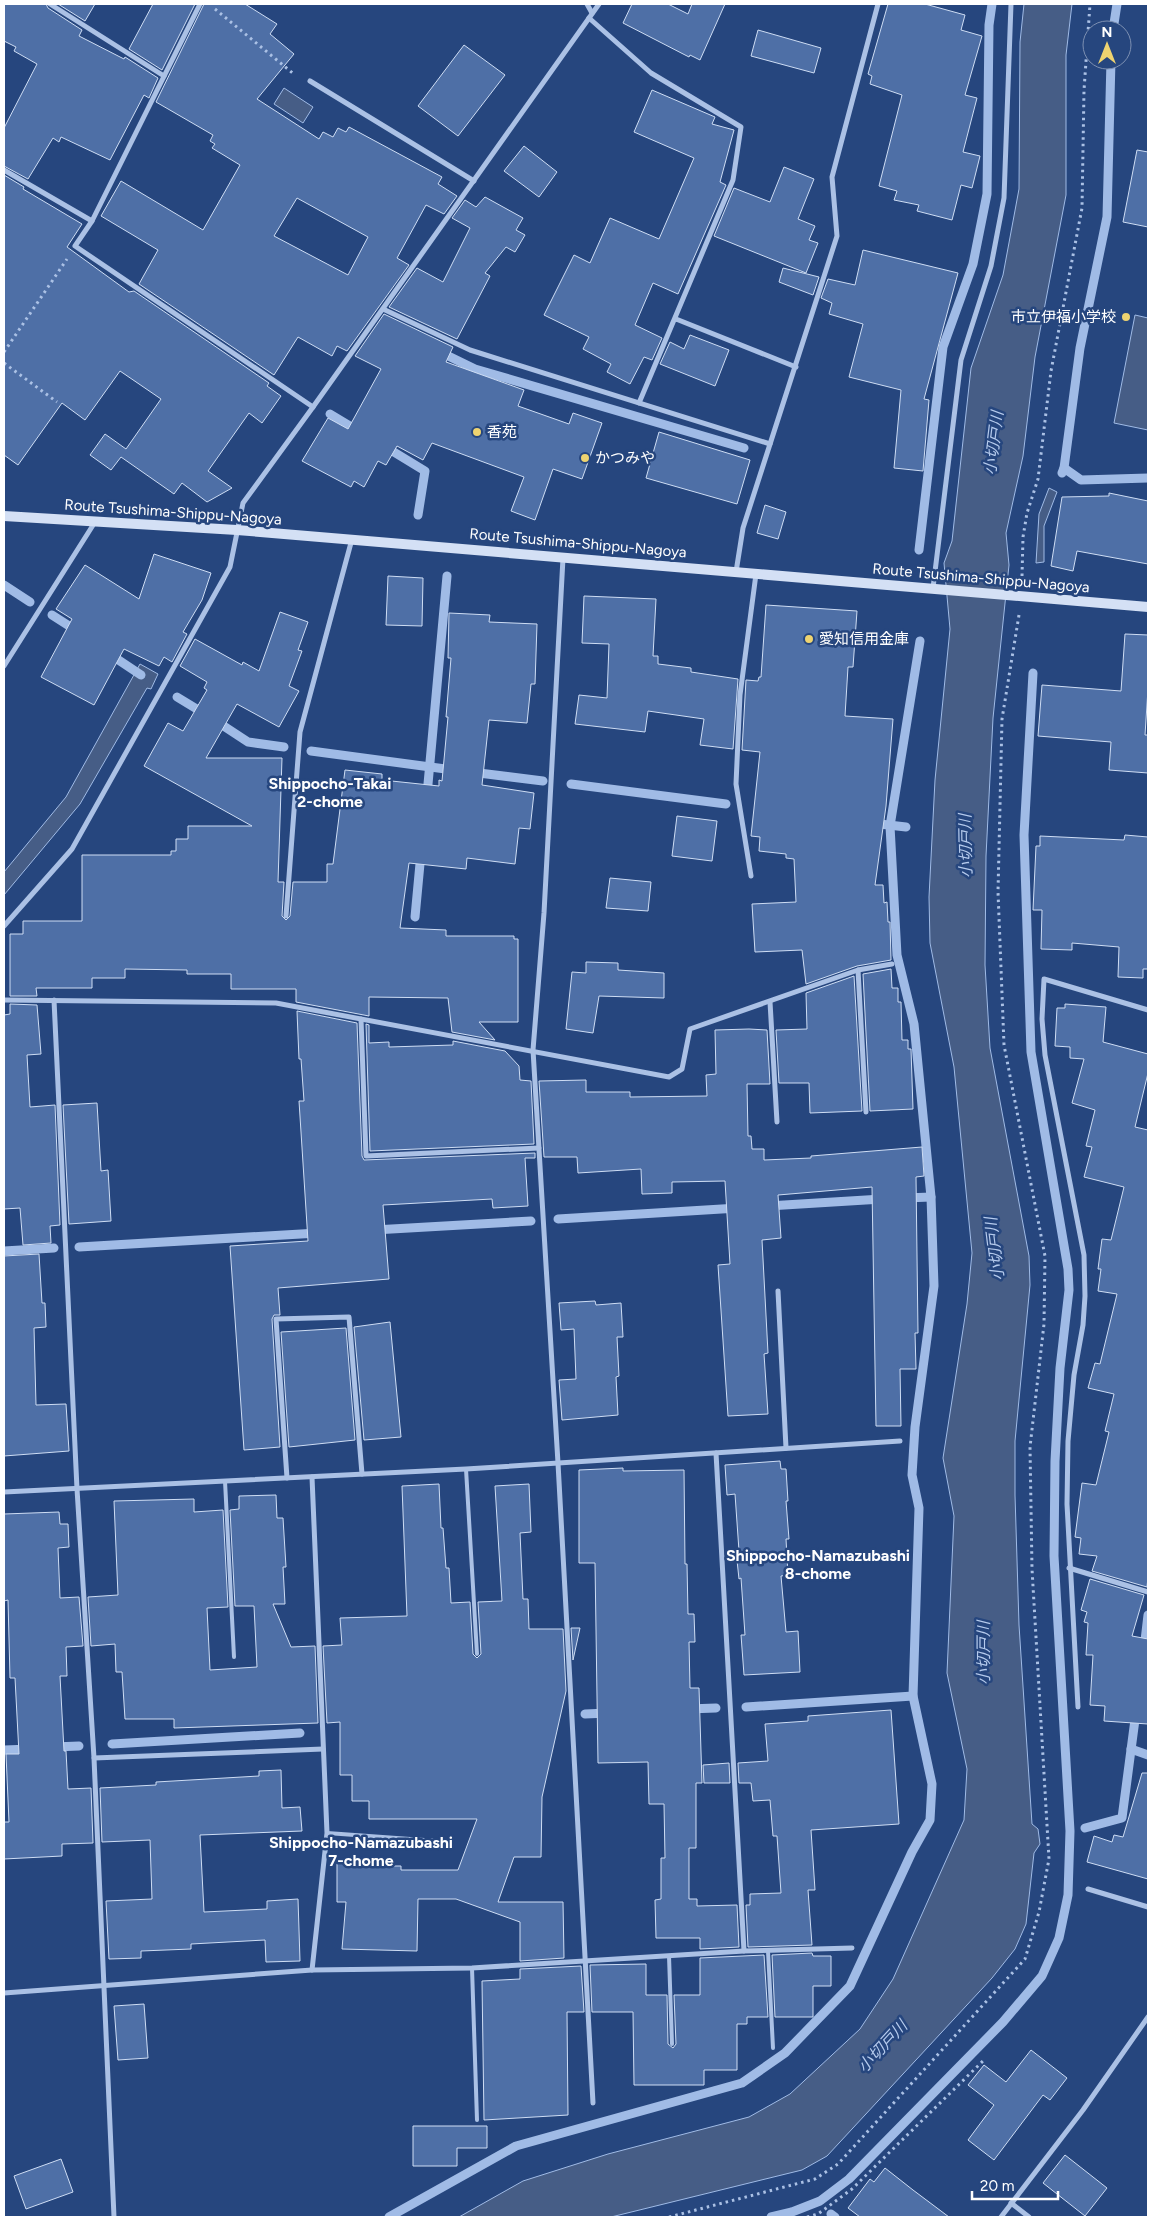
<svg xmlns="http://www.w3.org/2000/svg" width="1152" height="2221" font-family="Figtree,'Noto Sans JP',sans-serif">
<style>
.water{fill:#465d86;stroke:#a0bbe6}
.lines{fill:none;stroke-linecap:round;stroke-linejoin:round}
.stream{stroke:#a0bbe6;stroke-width:9}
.building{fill:#4e6fa6;stroke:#ceddf4;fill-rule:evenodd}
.path{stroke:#abc1e5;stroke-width:3;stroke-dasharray:2.5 4;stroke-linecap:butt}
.lane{stroke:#abc1e5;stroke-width:4}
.street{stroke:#abc1e5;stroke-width:5}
.secondary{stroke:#d4e0f5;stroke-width:10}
.poi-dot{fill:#eed370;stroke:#26467e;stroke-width:2}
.labels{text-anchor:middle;stroke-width:5;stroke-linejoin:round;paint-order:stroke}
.poi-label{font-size:15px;fill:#fff;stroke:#26467e;text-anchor:start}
.street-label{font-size:15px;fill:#fff;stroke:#26467e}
.water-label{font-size:16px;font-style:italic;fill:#b6cbed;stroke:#26467e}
.neighbourhood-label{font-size:16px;font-weight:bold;fill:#fff;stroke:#26467e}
</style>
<rect width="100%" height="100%" fill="#26467e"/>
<!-- water -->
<g class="water">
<path d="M1024,4h48l-6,51v140l-31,162 -12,99 -17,77 3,32 -16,153 -7,138 -1,109 5,83 39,208 1,29 -15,156v54l4,130 13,199 6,5 2,15 -6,9 -8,71 -11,25 -23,29 -165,178 -25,14 -191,47h-152l64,-36 85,-27 141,-37 41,-23 70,-65 33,-50 71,-159 3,-51 -20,-96 7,-157 -11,-58 24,-154 5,-51 -18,-186 -24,-124 -1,-46 6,-117 15,-151 -6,-66 8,-22 19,-173 32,-93 16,-86 1,-147z"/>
<path d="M284,88l29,19 -10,16 -29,-19z"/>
<path d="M1135,315l13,3v112l-34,-7z"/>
<path d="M1049,488l8,4 -13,34v36l-8,1 3,-49z"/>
<path d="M140,664l18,10 -7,15 -4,-1 -67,116 -76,91v-23l62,-75z"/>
</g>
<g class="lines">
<!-- stream -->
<g class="stream">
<path d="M1113,30l4,-26"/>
<path d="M438,351l37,18 269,79"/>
<path d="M330,414l30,18"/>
<path d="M384,446l41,25 -7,44"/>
<path d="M1064,468l17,12 67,-2"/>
<path d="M1062,473l2,-5 16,-120 27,-131 4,-157"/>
<path d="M919,550l24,-203 30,-83 14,-70 2,-169 3,-21"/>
<path d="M4,585l26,17"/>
<path d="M52,615l25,16"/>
<path d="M108,653l33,22"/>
<path d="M177,697l28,17"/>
<path d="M216,721l32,21 36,5"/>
<path d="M311,751l142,19"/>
<path d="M471,772l72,9"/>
<path d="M571,784l155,20"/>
<path d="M427,795l20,-219"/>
<path d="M871,823l35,4"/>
<path d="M415,917l6,-64"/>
<path d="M905,1198l26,-1"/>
<path d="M768,1206l114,-7"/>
<path d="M558,1219l180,-11"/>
<path d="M374,1230l157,-9"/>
<path d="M79,1247l239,-14"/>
<path d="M4,1251l50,-3"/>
<path d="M1144,1649l4,-34"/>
<path d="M746,1707l167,-11"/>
<path d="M688,1709l28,-1"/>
<path d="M585,1714l23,-1"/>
<path d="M112,1744l188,-11"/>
<path d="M54,1747l25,-1"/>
<path d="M1131,1749l17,6"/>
<path d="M4,1750l27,-1"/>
<path d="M1085,1828l37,-10 14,-106"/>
<path d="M831,2214l4,3"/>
<path d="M389,2217l127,-71 226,-63 43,-30 65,-67 62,-134 18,-32 2,-36 -19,-88 6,-188 -7,-33 3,-48 19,-141 -3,-89 -17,-173 -17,-69 -7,-129 30,-185"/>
<path d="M771,2217l21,-5 28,-11 29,-22 154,-157 39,-46 17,-38 9,-43 2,-64 -16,-275 1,-95 5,-93 9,-78 -1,-21 -37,-217 -7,-217 9,-162"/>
</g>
</g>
<!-- building -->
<g class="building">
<path d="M4,4h42l2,4 34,22 -3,6 45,23 1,-2 33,21 -9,20 -5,-3 -34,65 -49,-23 -2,5 -6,-4 -25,41 -24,-13v-38l33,-64 -23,-13 2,-4 -12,-6z"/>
<path d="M58,4h37l-10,17z"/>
<path d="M153,4h42l-33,66 -33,-21z"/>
<path d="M204,4h41l32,20 -7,10 24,20 -37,45 62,40 4,-7 10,5 5,-9 8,4 3,-5 93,50 -4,7 19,12 -13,18 -18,-9 -29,53 12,7 -62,86 -10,-5 -5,10 -34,-19 -24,38 -135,-91 19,-34 -57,-34 20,-35 82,49 37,-65 -28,-17 3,-4 -5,-3 3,-6 -57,-33zM297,198l71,39 -20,38 -74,-39z"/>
<path d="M632,4h36l20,10 4,-10h33l-25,56 -10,-5 -1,2 -66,-34z"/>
<path d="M888,4h37l40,11 -4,15 21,6 -17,59 12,3 -14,54 17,4 -8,32 -11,-3 -9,35 -35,-9 2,-6 -25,-5 3,-9 -18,-5 23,-91 -32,-11 2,-8 -4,-2z"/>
<path d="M758,30l63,18 -7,25 -63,-17z"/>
<path d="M464,45l41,30 -47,61 -40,-30z"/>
<path d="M652,90l63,27 -3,7 22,6 -14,52 6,3 -48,109 -25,-11 -18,42 27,13 -10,22 -8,-3 -14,27 -23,-12 4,-8 -28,-15 6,-12 -45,-22 30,-60 16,8 20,-45 49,21 35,-81 -60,-26z"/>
<path d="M524,146l33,26 -18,25 -35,-26z"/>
<path d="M1137,150l11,2v75l-25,-5z"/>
<path d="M784,167l30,12 -16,40 17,7 -6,14 9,3 -12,30 -92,-37 20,-48 36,14z"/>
<path d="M4,175l20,12 -1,2 59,35 -15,23 62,45 5,-1 135,92 -2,3 14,10 -19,27 -13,-10 -41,58 24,17 -25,14 -25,-19 -8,11 -53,-37 -10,13 -21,-15 15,-21 21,15 35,-50 -41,-28 -35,49 -23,-17 -44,62 -14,-10z"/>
<path d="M485,197l38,21 -7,12 9,5 -10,17 -9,-5 -21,26 5,3 -33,63 -68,-32 28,-39 26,14 27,-54 -18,-10 13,-18 11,7z"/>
<path d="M863,250l95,23 -34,126 5,1 -6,71 -29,-3 7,-78 -52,-13 14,-53 -34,-10 3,-11 -11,-5 7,-19 27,6z"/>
<path d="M783,268l36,9 -6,18 -34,-13z"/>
<path d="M384,314l69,33 -7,15 78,28 -6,16 51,18 4,-11 29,10 -20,56 -29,-10 -18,51 -24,-9 13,-34 -92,-34 -9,17 -26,-14 -11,19 -8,-4 -14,26 -10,-6 -3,6 -49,-26 26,-43 20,11 33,-60 -26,-13z"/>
<path d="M690,335l39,15 -14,36 -55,-22 10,-22 14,7z"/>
<path d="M659,432l91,28 -13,44 -91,-26z"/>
<path d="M1109,493l39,8v63l-71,-13 -4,20 -22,-5 11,-69 47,-1z"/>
<path d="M765,505l21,7 -8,27 -21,-6z"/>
<path d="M154,554l57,19 -9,27 -19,32 4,2 -15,28 -8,-5 -5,9 -35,-17 -30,56 -53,-28 31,-58 -16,-10 29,-44 54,34z"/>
<path d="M388,576l35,2 -1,48 -36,-1z"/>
<path d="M584,596l72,3 -3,57h5v8l33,4v4l47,7 -5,70 -33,-4 4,-26 -56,-8 -3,21 -70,-8 4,-29 28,3 2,-54 -27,-1z"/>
<path d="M766,605l91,6 -4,56h-5l-3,49 48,3 -7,87 -11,79h8l1,18 3,-1 1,20h2l1,38 -34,6 -51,18 -4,-34 -47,2 -3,-48 44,-2 -2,-43 -8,-1v-4l-27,-3 1,-14 -9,-1 9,-84 -18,-2 4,-70 12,1 1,-4h2z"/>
<path d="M280,612l28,10 -10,28 4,1 -13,35 10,5 -20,36 -42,-23 -31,54h76l-4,124h6l-2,34 4,4 4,-4 3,-34h34v-18h6l12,-94 37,4v6l57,6v-6l3,1 6,-64h-2l5,-59h-3l1,-45 41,2 -1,7 48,2 -2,60h-4l-4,39 -38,-3 -7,65 52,8 -4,36 -11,-1 -4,36 -48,-6 -1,11 -57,-6 -9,65 46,2v6h68v3h4v83h-39l16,18 -43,-8 -4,-34 -79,-1v19l-73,-14v-13h-65v-15h-44v-4l-62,-1v9h-33v10h-56l1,8h-27v-62h13v-13h59v-66h89v-4h5v-12h12v-13h64l-108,-60 24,-43 15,8 24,-41 -3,-2 3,-6 -27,-16 15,-27 47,26 1,-3 16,9z"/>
<path d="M1125,634l23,1v54l-3,46h3v38l-39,-3 2,-28 -73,-6 4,-51 79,6z"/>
<path d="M677,816l40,5 -5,40 -40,-5z"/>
<path d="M1125,835l23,2v132h-5v9l-25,-1 1,-30 -47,-4v7l-31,-1 1,-39h-9l3,-64h4v-10l84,4z"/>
<path d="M610,878l41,4 -3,29 -42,-3z"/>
<path d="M586,962l32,1v7l46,3v25l-65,-2 -6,37 -27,-4 6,-57 14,1z"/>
<path d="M891,969l1,19h6v14h3l1,38h6v9h3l2,60 -43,2 -7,-137z"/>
<path d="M854,976l8,135 -52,2 -1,-30h-30l-3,-53 31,-1 -1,-36z"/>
<path d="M10,1004l27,1 4,49 -14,1 3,52 25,-2 5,120 -10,1 1,17 -28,2 -3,-37 -16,1v-194l6,-1z"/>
<path d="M1065,1004l41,3 -3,35 45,12v19l-13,54 13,3v447l-1,10 -55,-16 5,-15 -18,-2 2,-16 -6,-1 7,-54 14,2 13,-53 -4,-1 9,-37 -26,-6 7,-25 5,1 17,-70 -19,-3 3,-22h-3l4,-30 9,1 13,-53 -40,-10 8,-30 -6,-1 9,-36 -23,-7 12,-44 -14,-1v-11l-15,-1 2,-38h8z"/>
<path d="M297,1011l60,12 5,133 2,4 171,-7v5h-10l3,48 -35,2 -1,-9 -109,6 6,74 -111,9 2,27h-6l-2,4 8,128 -36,3 -14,-204 78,-5 -9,-140h5l-3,-42h-2z"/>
<path d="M366,1024l3,1v18l20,-1v5l64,-2v-4l52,10 14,15 1,14 11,1 3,63 -164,7z"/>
<path d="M749,1029l18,1 3,54h-23l1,52h3l1,13h12v11l47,-2v-2l111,-9 2,29 -8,1 2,156h-3l1,36h-16l1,57h-25l-4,-239 -94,8 3,43 -19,2 6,113 -4,1 4,60 -40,2 -10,-151 12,-1 -5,-83 -53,1v11l-30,1 -1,-25 -63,4 -1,-16h-33l-5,-76 47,-1v12h44v5l77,-1 -1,-21 10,-1 -1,-44z"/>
<path d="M97,1103l4,68 7,-1 3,51 -42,3 -6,-119z"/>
<path d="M39,1254l3,49h3l1,24 -12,1 2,77 30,-1 3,47 -65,5v-200z"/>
<path d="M595,1301l1,4 25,-2 2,34h-6l2,39 -3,1 2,38 -56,5 -3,-40 17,-1 -2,-50 -13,1 -2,-27z"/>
<path d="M390,1322l11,115 -37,3 -10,-113z"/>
<path d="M346,1328l9,112 -66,7 -8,-115z"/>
<path d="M780,1461l1,8h5l2,32h-2l3,38h-3l2,36 -7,1 5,56 12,-1 2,41 -56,3 -3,-40h4l-4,-57 -2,1 -3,-28h3l-4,-57 -8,1 -2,-30z"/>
<path d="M623,1468v3l61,-1 1,94h2l1,50h6l1,28h-6l1,46h9l3,95h-6v65h-7v51h8v7l40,-1 2,42 -39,2v-11h-44l-1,-38 6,-1v-41h4l-1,-54h-15l-1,-42 -50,1 -3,-200h-16v-93z"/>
<path d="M439,1484l2,44h2l3,40h3l2,35 19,-1 3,52 4,4 4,-4 -3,-52 24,-1 -7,-115 34,-2 2,48 -11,1 3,66h5l1,30h34l3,62 -24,106 -1,60h-27l-16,45h65l1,56 -44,3v-39l-64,-23h-38l-1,52 -75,-2 4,-47h-9v-39h46v3h18v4h57l19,-51h-108v-18h-17v-26h-12v-53l-13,1 -4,-77 19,-1 -2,-27 67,-2 -5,-130z"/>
<path d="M276,1495l1,23h6l3,49h-3l2,37h-12l18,43 24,-1 3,77 -144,5v-9h-49l-3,-47h-6l-1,-28 -24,2 -3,-49 30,-2 -4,-94 80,-2v13l29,-2 5,97 -21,1 3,62 47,-3 -3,-61h-19l-5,-96 9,-1v-13z"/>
<path d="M59,1512l1,12h8l1,23 -11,1 2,50 19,-1 4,49 -17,1 1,29h-7l4,75h2l2,38 23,-1 2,55 -31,1v12l-58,3v-37h5l-3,-68h13l-4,-76h-5l-2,-78 -4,1v-87z"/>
<path d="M1090,1579l54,16 -12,41 16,3v85l-44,-3 1,-15 -15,-1 3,-50h-7l2,-32 -4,-1 3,-10 -6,-2z"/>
<path d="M571,1628h9l-7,32z"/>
<path d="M891,1710l8,114 -88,6 4,60h-7l4,55 -64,2 -2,-42h4v-11l31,-1 -4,-57h-4l-3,-36 -17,1 -2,-18h-12l-1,-20 30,-2 -3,-37 43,-3v-5z"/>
<path d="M729,1763l1,20h-26l-1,-18z"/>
<path d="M281,1770l1,38 18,-1 2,24 -102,4 4,77 63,-3v-8l31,-2 2,62 -34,1 -1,-22 -74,4v5l-50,2v7l-32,1 -3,-58 46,-2 -2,-59 -48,2 -2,-54 56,-3v-3l103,-6v-5z"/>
<path d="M1142,1773h6v106l-61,-17 7,-26 18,6 2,-7 9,2z"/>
<path d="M812,1953l1,3h18v30h-18v31h-38l-3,-62z"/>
<path d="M764,1955l4,62h-21v7h-10v46h-33v15h-70l-1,-73h-41l-2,-47 56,-1v31h21l1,49 5,4 3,-4 -2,-49h26v-37z"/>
<path d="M581,1966l3,46h-17l1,103 -84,5 -2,-139 38,-2v-10z"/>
<path d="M144,2004l4,54 -30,2 -4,-54z"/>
<path d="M1031,2050l36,28 -17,22 -7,-5 -49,65 -26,-20 26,-35 -26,-20 16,-20 22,17z"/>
<path d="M413,2126h74v22h-30v18h-44z"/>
<path d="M1065,2155l42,33 -22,28 -42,-33z"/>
<path d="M61,2159l12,33 -47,17 -12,-33z"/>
<path d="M885,2168l28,22 36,27h-89l-12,-9 22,-29 4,3z"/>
</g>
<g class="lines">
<!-- path -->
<g class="path">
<path d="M215,9l80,66"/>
<path d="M4,352l63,-93"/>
<path d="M4,363l53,39"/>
<path d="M1022,576l1,-39 4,-24 11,-34 13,-108 31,-163 2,-118 6,-86"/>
<path d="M669,2217l146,-38 23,-15 187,-205 14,-47 10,-53 -17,-290 -2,-122 14,-123 1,-68 -41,-211 -6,-153 4,-173 17,-104"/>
<path d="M807,2217l11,-3 34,-25 132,-129"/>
</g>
<!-- lane -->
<g class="lane">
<path d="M466,1469l11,185"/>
<path d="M225,1481l9,176"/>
<path d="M327,1833l125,9"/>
<path d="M768,1951l5,97"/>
<path d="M669,1956l3,88"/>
<path d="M472,1968l5,152"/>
</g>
<!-- street -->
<g class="street">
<path d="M50,4l114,72"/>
<path d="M200,4l-108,217 -17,25 238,161"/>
<path d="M587,4l5,9"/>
<path d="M589,18l62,55 90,54 -8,53 -94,223"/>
<path d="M310,81l164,100"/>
<path d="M4,170l88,51"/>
<path d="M383,309l87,41 300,94"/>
<path d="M676,319l120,48"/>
<path d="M563,558l-19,355 -11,137 25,413 35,640"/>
<path d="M736,572l7,-44 94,-292 -5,-59 46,-173"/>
<path d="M933,588l28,-228 30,-94 13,-68 7,-194"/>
<path d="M4,666l91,-144"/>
<path d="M751,876l-15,-92 4,-89 16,-121"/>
<path d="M286,916l14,-184 52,-193"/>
<path d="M4,926l68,-77 158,-282 13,-64 70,-96 286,-403"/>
<path d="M858,970l8,142"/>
<path d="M4,1000l272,3 393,74 13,-8 8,-40 168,-59 34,-6"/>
<path d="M54,1000l23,489 17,269 20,459"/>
<path d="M770,1002l7,120"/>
<path d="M361,1019l5,137 173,-8"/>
<path d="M778,1291l8,157"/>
<path d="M716,1453l28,498"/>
<path d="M312,1477l15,356 -15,137"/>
<path d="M287,1478l-11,-159 73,-2 13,157"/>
<path d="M4,1492l462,-23 434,-28"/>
<path d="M1069,1568l79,24"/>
<path d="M1078,1707l-11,-203 1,-63 6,-66 9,-50 2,-29 -1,-41 -39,-200 -3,-36 2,-40 104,31"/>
<path d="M94,1758l229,-9"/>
<path d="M1088,1889l60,18"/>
<path d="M4,1993l308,-23 160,-2 272,-17 108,-3"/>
<path d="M1011,2203l18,14"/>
<path d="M1001,2217l82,-107 65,-93"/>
</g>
<!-- secondary -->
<path class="secondary" d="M4,516l233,14 911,77"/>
</g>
<!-- markers -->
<g class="poi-dot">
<circle cx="1126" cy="317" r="5"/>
<circle cx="477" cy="432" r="5"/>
<circle cx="585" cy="458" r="5"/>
<circle cx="809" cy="639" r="5"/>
</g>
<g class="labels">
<!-- poi labels -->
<g class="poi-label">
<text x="1116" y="322" text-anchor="end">市立伊福小学校</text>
<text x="487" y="437">香苑</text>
<text x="595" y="463">かつみや</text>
<text x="819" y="644">愛知信用金庫</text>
</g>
<!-- street labels -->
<g class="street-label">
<text transform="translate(173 512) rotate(4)" y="5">Route Tsushima-Shippu-Nagoya</text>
<text transform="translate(578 543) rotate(5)" y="5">Route Tsushima-Shippu-Nagoya</text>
<text transform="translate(981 578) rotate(5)" y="5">Route Tsushima-Shippu-Nagoya</text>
</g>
<!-- water labels -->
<g class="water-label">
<text transform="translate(993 443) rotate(-83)" y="6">小切戸川</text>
<text transform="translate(965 846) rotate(-91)" y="6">小切戸川</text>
<text transform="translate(994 1249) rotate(-97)" y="6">小切戸川</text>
<text transform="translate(983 1653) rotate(-90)" y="6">小切戸川</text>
<text transform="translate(882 2046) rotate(-47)" y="6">小切戸川</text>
</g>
<!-- neighbourhood labels -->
<g class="neighbourhood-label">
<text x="330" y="789">Shippocho-Takai<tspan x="330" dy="18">2-chome</tspan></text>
<text x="818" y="1561">Shippocho-Namazubashi<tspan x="818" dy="18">8-chome</tspan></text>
<text x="361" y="1848">Shippocho-Namazubashi<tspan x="361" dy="18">7-chome</tspan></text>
</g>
</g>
<!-- border -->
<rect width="1152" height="2221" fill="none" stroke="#ffffff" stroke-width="10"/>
<!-- north arrow -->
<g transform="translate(1107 45)"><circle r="24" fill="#26467e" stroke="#7d90b2"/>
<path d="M0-4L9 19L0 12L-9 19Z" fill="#eed370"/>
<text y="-8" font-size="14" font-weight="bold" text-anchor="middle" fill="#ffffff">N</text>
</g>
<!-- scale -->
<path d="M972 2191v8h86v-8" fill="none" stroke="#ffffff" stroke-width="2.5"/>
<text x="980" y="2191" font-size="15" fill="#ffffff" stroke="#26467e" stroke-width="4" paint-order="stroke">20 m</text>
</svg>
